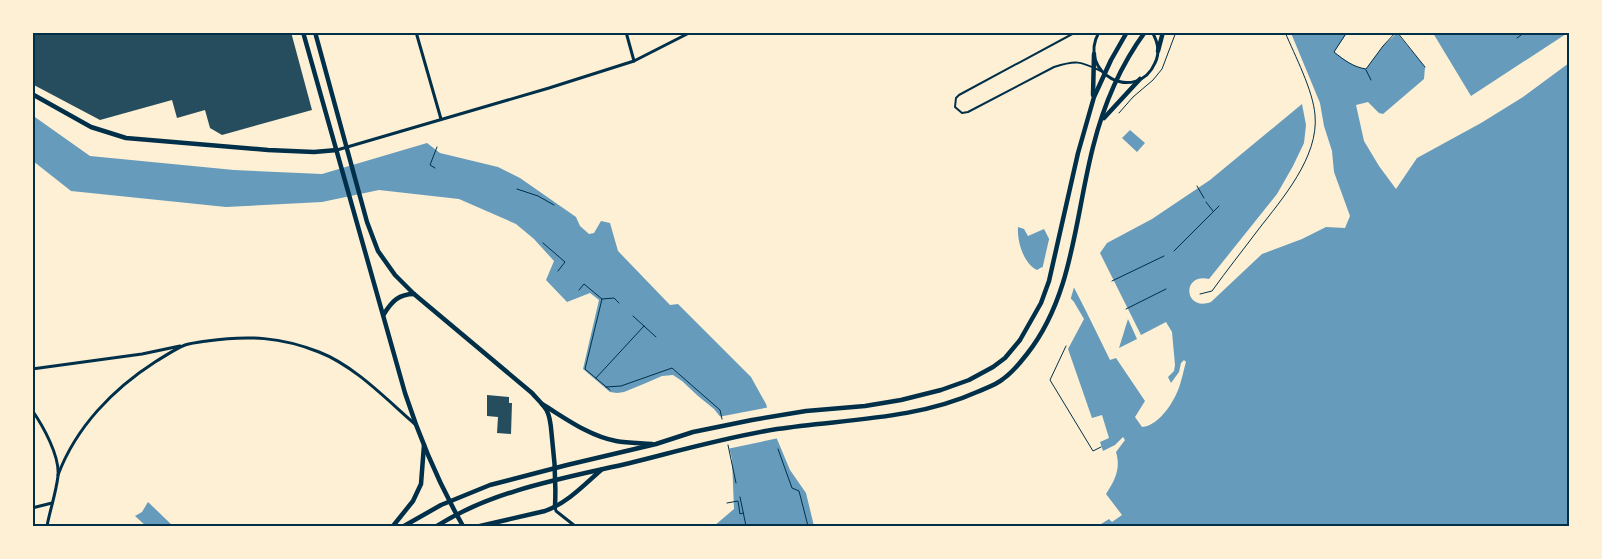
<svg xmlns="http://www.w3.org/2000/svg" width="1602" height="559" font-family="Figtree,sans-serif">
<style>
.water{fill:#669bbc}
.pier{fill:#fdf0d5}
.building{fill:#264d5e}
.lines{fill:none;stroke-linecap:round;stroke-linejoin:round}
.path{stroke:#003049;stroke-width:1}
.service{stroke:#003049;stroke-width:2}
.minor{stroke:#003049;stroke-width:3}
.tertiary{stroke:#003049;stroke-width:4.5}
.secondary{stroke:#003049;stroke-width:4.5}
.neatline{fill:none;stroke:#003049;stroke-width:2}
</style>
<rect width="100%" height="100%" fill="#fdf0d5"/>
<!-- water -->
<g class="water">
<path d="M1569,32l-98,64 -38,-63z"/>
<path d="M1291,33h56l-13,19c11,8 19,15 32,17l17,-23 14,-13 28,34 -1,12 -41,35 -4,-1 -11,-11 -12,3 8,36 15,25 17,23 21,-31 64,-35 42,-26 46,-34v463h-471l11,-7 3,3 10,-7 -16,-21c9,-14 15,-25 10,-42l9,-12 -2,-3 -8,8 -12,6 -3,-9 9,-4 -7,-23 -10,3 -24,-69 16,-30 -10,-17 -32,-35 -5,3c-14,-7 -20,-29 -19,-43l6,2 4,7 16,-7 42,82 24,49 6,-2 29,43 -10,16 7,10c18,-1 35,-29 39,-46 2,-6 3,-13 5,-19l-2,-2 -3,3 -2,9 -8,11 -3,-6 6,-6 1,-6 -3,-33 -6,-10 -25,13 -41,-82 7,-10 45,-24 58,-39 92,-76 4,21 -2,18 -11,23 -16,28 -68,85c-28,-6 -25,33 2,23l51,-48 40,-15 24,-12 19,1 5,-12 -16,-44 -2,-21 -8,-25 -4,-23z"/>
<path d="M32,115l58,41 144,14 88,4 105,-31 13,10 58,14 22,11 56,39 4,9 9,8 5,-1 7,-12 9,2 8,28 52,54 8,-1 73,73 15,27 11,35 13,31 16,23 8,33h-100l20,-17 -2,-50 -10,-40 -8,-10 -16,-13 -16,-15 -9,-6 -11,1 -16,7 -22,9 -7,1 -7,-1 -27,-23 16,-69 -9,-7 -23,9 -21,-22 8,-19 -20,-22 -18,-15 -57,-25 -80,-9 -57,12 -96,5 -155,-16 -38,-30z"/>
<path d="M1130,130l15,13 -8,9 -15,-14z"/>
<path d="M1128,319l9,20 -18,9z"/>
<path d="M148,502l25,24h-27l-11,-10 7,-4z"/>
</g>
<!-- pier -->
<g class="pier">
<path d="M1050,235l25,49 -5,17 -28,-31z"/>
<path d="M770,407l9,31 -52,11 -7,-29 -2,-3z"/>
</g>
<!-- building -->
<g class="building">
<path d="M32,32h259l21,78 -90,25 -12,-7 -5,-18 -28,8 -5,-18 -72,20 -68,-36z"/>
<path d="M487,395l22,2v6h3l-1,31 -14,-1 1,-16 -11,-1z"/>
</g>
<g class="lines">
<!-- path -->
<g class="path">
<path d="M1347,32l-13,20c10,8 19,15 32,17l17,-23 13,-14"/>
<path d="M1397,32l28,35"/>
<path d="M1517,38l8,-6"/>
<path d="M1366,70l5,10"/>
<path d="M1119,113l14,-16 20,-17 9,-11 14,-37"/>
<path d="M435,168l-5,-3 7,-18"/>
<path d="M1197,186l7,12"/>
<path d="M517,189l21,7 16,9"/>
<path d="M1206,202l7,9"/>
<path d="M543,243l22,19 -7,9"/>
<path d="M1174,251l45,-45"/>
<path d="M1112,281l52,-25"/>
<path d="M579,290l5,-6 18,15 -17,70 25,21"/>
<path d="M1200,294l12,-3c15,-21 31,-41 46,-61 24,-31 61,-73 57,-115 -2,-25 -20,-59 -30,-83"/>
<path d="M602,299l12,-1 5,5"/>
<path d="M1126,309l40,-20"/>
<path d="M633,316l23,21"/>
<path d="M1066,346l-16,34 43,71 8,-4"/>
<path d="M596,378l48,-52"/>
<path d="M606,387l15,-1 51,-18 48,42 2,9"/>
<path d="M728,445l8,38"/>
<path d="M778,449l14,39 7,3 9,35"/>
<path d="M740,497l6,29"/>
<path d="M727,503l11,-2 2,13 3,-1"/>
</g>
<!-- service -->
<path class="service" d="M1076,32l-117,63 -3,3 -1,9 7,6 6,-1 86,-45c22,-7 26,-6 47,4"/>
<!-- minor -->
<g class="minor">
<path d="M416,32l25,87"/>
<path d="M626,32l8,29"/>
<path d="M1099,32c-23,42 38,72 56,31 5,-10 3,-21 -3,-31"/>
<path d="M337,150l212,-62 85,-27 57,-29"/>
<path d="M32,369l110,-15 38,-8"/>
<path d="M32,410c11,16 28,46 26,66 -2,17 -8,34 -11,50"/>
<path d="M58,475c18,-48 55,-86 97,-113 10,-6 20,-13 30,-17 7,-2 15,-3 22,-4 41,-6 74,-4 112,11 36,14 68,48 97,73"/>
<path d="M555,507l1,4 19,15"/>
<path d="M32,508l20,-5"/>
</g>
<!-- tertiary -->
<g class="tertiary">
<path d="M303,32l102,361c15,46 34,91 58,133"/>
<path d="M315,32l52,190 11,29 17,24 19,19 118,99c5,6 11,11 15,18 4,8 4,18 5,27 3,23 4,46 3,69"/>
<path d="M32,94l59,33 35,11 142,12 46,2 23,-2"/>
<path d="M384,314c8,-13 15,-20 30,-20"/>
</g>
<!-- secondary -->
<g class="secondary">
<path d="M1158,51l5,-19"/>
<path d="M1093,95l1,-41"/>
<path d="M1104,118l36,-39"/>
<path d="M542,404c23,14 47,32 74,37 12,2 24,2 36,3"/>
<path d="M393,526l20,-25 8,-17 3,-39"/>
<path d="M404,526l37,-21 49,-20 77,-20 89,-21 37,-12 59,-12 54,-9 59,-5 36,-6 40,-10 28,-10 24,-13 12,-9 15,-18 21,-37 8,-22 29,-128 16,-56 17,-37 16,-28"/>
<path d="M437,526c56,-36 128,-48 193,-63 48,-12 97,-26 147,-34 67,-10 138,-9 200,-37 9,-4 19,-7 26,-13 10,-7 17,-16 24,-25 46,-58 48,-137 66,-207 10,-40 27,-81 52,-115"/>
<path d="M480,526l65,-15c22,-8 38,-25 56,-41"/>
</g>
</g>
<!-- border -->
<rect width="1602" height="559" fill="none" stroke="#fdf0d5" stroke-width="68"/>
<rect x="34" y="34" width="1534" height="491" class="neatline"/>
</svg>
